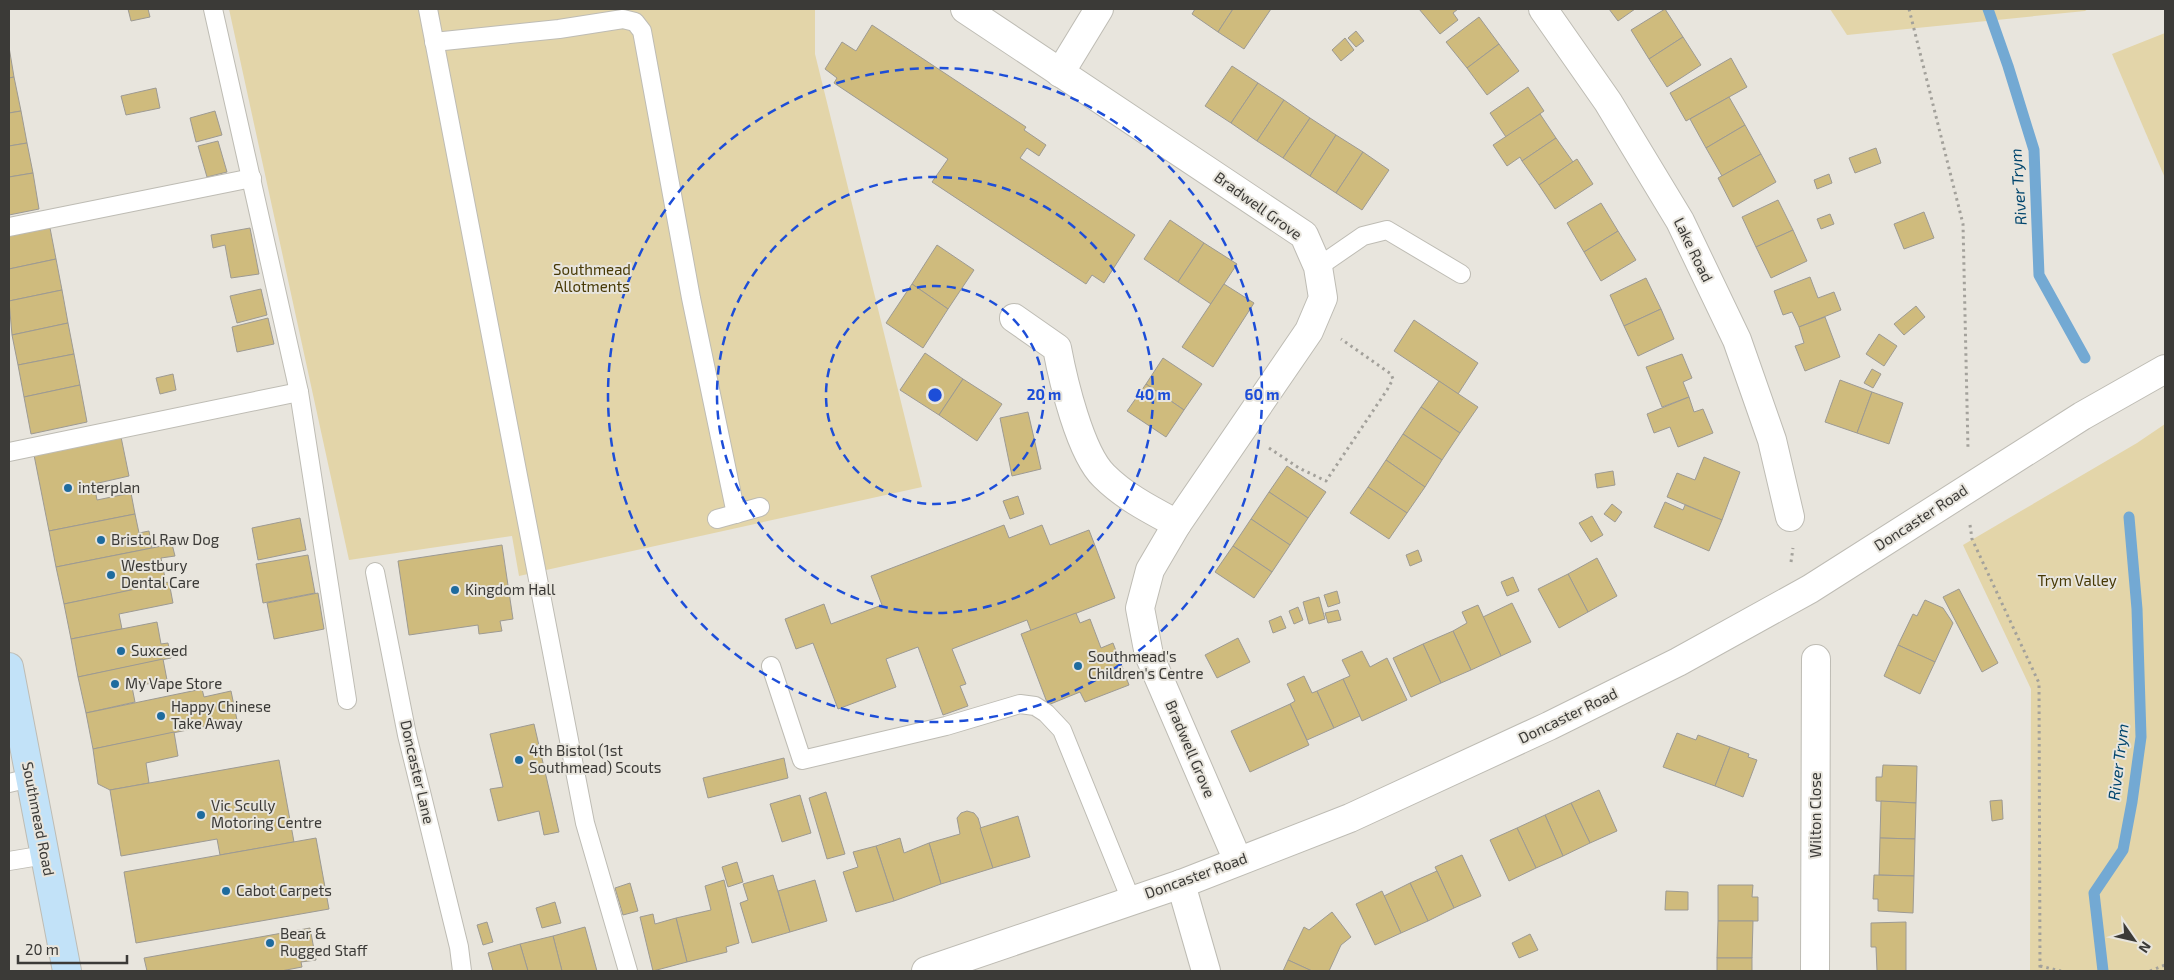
<svg xmlns="http://www.w3.org/2000/svg" width="2174" height="980" font-family="'Exo 2',sans-serif">
<style>
.green{fill:#e3d5a9}
.lines{fill:none;stroke-linecap:round;stroke-linejoin:round}
.stream{stroke:#73a9d3;stroke-width:11}
.building{fill:#cfbb7d;stroke:#9d9a93}
.service-casing{stroke:#bebcb4;stroke-width:20}
.minor-casing{stroke:#bebcb4;stroke-width:30}
.tertiary-casing{stroke:#bebcb4;stroke-width:30}
.secondary-casing{stroke:#bebcb4;stroke-width:30}
.path{stroke:#a3a19b;stroke-width:3;stroke-dasharray:2.5 4;stroke-linecap:butt}
.service{stroke:#fff;stroke-width:18}
.minor{stroke:#fff;stroke-width:28}
.tertiary{stroke:#fff;stroke-width:28}
.secondary{stroke:#c2e2f8;stroke-width:28}
.ring{fill:none;stroke:#1d4ed8;stroke-width:2.5;stroke-dasharray:9 6}
.poi-dot{fill:#1e6b9e;stroke:#e8e5dd;stroke-width:2}
.labels{text-anchor:middle;stroke-width:4;stroke-linejoin:round;paint-order:stroke}
.street-label{font-size:15px;fill:#3b3a37;stroke:#e8e5dd}
.park-label{font-size:15px;fill:#473905;stroke:#e8e5dd}
.poi-label{font-size:15px;fill:#3b3a37;stroke:#e8e5dd;text-anchor:start}
.water-label{font-size:16px;font-style:italic;fill:#00456d;stroke:#e8e5dd}
.centre{fill:#1d4ed8;stroke:#e8e5dd;stroke-width:2.5}
.ring-label{font-size:15px;text-anchor:middle;font-weight:bold;fill:#1d4ed8;stroke:#e8e5dd;stroke-width:4;stroke-linejoin:round;paint-order:stroke}
</style>
<rect width="100%" height="100%" fill="#e8e5dd"/>
<!-- green -->
<g class="green">
<path d="M229,9h586v45l107,433 -403,89 -7,-40 -163,24z"/>
<path d="M1830,9h258l-3,2 -238,24z"/>
<path d="M2165,33v145l-53,-124z"/>
<path d="M2165,424v547h-135l1,-282 -68,-144 174,-102z"/>
</g>
<g class="lines">
<!-- stream -->
<g class="stream">
<path d="M1988,9l20,57 26,84 5,125 46,83"/>
<path d="M2103,971l-9,-78 29,-43 9,-48 9,-65 -4,-128 -8,-92"/>
</g>
</g>
<!-- building -->
<g class="building">
<path d="M128,9h20l2,8 -19,4z"/>
<path d="M1195,9h38l-15,23 -26,-18z"/>
<path d="M1233,9h38l-27,40 -26,-17z"/>
<path d="M1419,9h39l-5,4 5,7 -18,14z"/>
<path d="M1609,9h26l-17,12z"/>
<path d="M1665,9l18,28 -34,22 -18,-29z"/>
<path d="M1479,17l20,27 -32,24 -21,-26z"/>
<path d="M872,25l154,102 -2,3 22,15 -7,11 -12,-8 -7,10 115,77 -31,48 -12,-8 -6,9 -154,-102 16,-23 -114,-76 3,-5 -12,-9 17,-27 14,9z"/>
<path d="M1356,31l8,10 -8,6 -8,-9z"/>
<path d="M1683,37l18,28 -34,22 -18,-28z"/>
<path d="M1345,38l9,12 -13,11 -9,-11z"/>
<path d="M1499,44l20,27 -32,24 -20,-27z"/>
<path d="M9,47l5,30 -5,1z"/>
<path d="M1731,58l16,29 -61,34 -16,-28z"/>
<path d="M1232,66l26,17 -27,40 -26,-17z"/>
<path d="M14,77l7,34 -12,2v-35z"/>
<path d="M1258,83l26,17 -27,41 -26,-18z"/>
<path d="M1528,87l16,24 -38,26 -16,-24z"/>
<path d="M156,88l4,20 -34,7 -5,-19z"/>
<path d="M1729,97l16,28 -39,23 -16,-29z"/>
<path d="M1284,100l26,18 -27,40 -26,-17z"/>
<path d="M21,111l6,32 -18,3v-33z"/>
<path d="M215,111l7,24 -26,7 -6,-24z"/>
<path d="M1540,114l16,24 -34,23 -2,-4 -13,9 -14,-21z"/>
<path d="M1310,118l26,17 -26,41 -27,-18z"/>
<path d="M1745,125l16,29 -39,22 -16,-28z"/>
<path d="M1336,135l27,17 -27,41 -26,-17z"/>
<path d="M1556,138l17,24 -34,23 -17,-24z"/>
<path d="M218,141l9,31 -20,5 -9,-31z"/>
<path d="M27,143l6,30 -24,4v-31z"/>
<path d="M1876,148l5,15 -26,10 -6,-15z"/>
<path d="M1363,152l26,18 -27,40 -26,-17z"/>
<path d="M1761,154l15,28 -43,25 -15,-29z"/>
<path d="M1577,159l16,25 -38,25 -16,-24z"/>
<path d="M33,173l6,36 -30,6v-38z"/>
<path d="M1829,174l3,9 -15,6 -3,-9z"/>
<path d="M1778,200l15,30 -37,17 -14,-30z"/>
<path d="M1601,203l17,28 -34,21 -17,-29z"/>
<path d="M1924,212l10,26 -30,11 -10,-25z"/>
<path d="M1830,214l4,10 -13,5 -4,-10z"/>
<path d="M1170,220l34,23 -26,39 -34,-23z"/>
<path d="M50,228l6,31 -47,10v-33z"/>
<path d="M250,228l9,46 -28,4 -6,-33 -12,3 -2,-13z"/>
<path d="M1793,230l14,31 -36,17 -15,-31z"/>
<path d="M1618,231l18,29 -35,21 -17,-29z"/>
<path d="M1204,243l33,21 -26,40 -33,-22z"/>
<path d="M937,245l37,25 -26,39 -36,-25z"/>
<path d="M56,259l6,31 -53,11v-32z"/>
<path d="M1810,277l8,21 16,-6 7,18 -42,17 -7,-15 -9,3 -9,-24z"/>
<path d="M1646,278l15,31 -37,17 -14,-31z"/>
<path d="M912,284l36,25 -25,39 -37,-25z"/>
<path d="M1224,284l30,19 -41,64 -31,-20z"/>
<path d="M261,289l6,26 -30,8 -7,-27z"/>
<path d="M62,290l6,33 -56,12 -3,-34z"/>
<path d="M1916,306l9,11 -21,18 -10,-11z"/>
<path d="M1661,309l13,30 -36,17 -14,-30z"/>
<path d="M1825,317l15,40 -35,14 -10,-25 9,-3 -5,-16z"/>
<path d="M268,318l6,26 -37,8 -5,-25z"/>
<path d="M1414,320l64,43 -20,31 -64,-43z"/>
<path d="M68,323l6,31 -56,11 -6,-30z"/>
<path d="M1879,334l18,12 -13,20 -18,-12z"/>
<path d="M925,353l38,26 -24,36 -39,-25z"/>
<path d="M74,354l6,31 -56,12 -6,-32z"/>
<path d="M1682,354l10,24 -9,4 6,15 -27,10 -16,-40z"/>
<path d="M1163,358l39,26 -18,26 -38,-26z"/>
<path d="M1872,369l9,5 -8,14 -9,-5z"/>
<path d="M173,374l3,16 -16,4 -4,-16z"/>
<path d="M963,379l39,25 -25,37 -38,-26z"/>
<path d="M1840,380l32,12 -15,41 -32,-11z"/>
<path d="M1439,381l39,26 -18,26 -39,-26z"/>
<path d="M1146,384l38,26 -18,27 -39,-26z"/>
<path d="M80,385l7,37 -56,12 -7,-37z"/>
<path d="M1872,392l31,11 -14,41 -32,-11z"/>
<path d="M1689,397l5,15 9,-3 10,24 -35,14 -8,-20 -16,6 -7,-19z"/>
<path d="M1421,407l39,26 -18,27 -39,-26z"/>
<path d="M1028,412l13,57 -29,7 -12,-58z"/>
<path d="M1403,434l39,26 -17,27 -39,-27z"/>
<path d="M121,437l8,39 -35,8 3,16 34,-7 4,21 -86,17 -15,-76z"/>
<path d="M1704,457l36,15 -18,48 -55,-23 10,-24 18,7z"/>
<path d="M1386,460l39,27 -18,26 -39,-26z"/>
<path d="M1287,466l39,26 -18,26 -39,-26z"/>
<path d="M1613,471l2,14 -18,3 -2,-14z"/>
<path d="M1368,487l39,26 -18,26 -39,-26z"/>
<path d="M1269,492l39,26 -18,27 -39,-26z"/>
<path d="M1018,496l6,18 -14,5 -7,-18z"/>
<path d="M1665,502l18,8 2,-5 37,15 -13,31 -55,-24z"/>
<path d="M1612,504l10,8 -7,10 -11,-8z"/>
<path d="M135,514l4,19 10,-2 3,17 -96,19 -7,-36z"/>
<path d="M1592,516l11,19 -12,7 -12,-19z"/>
<path d="M300,518l6,32 -48,10 -6,-32z"/>
<path d="M1251,519l39,26 -18,27 -39,-26z"/>
<path d="M1004,525l5,13 33,-13 8,20 39,-15 26,68 -84,33 -4,-11 -75,29 14,35 -6,2 8,20 -25,9 -25,-68 -32,12 10,28 -58,22 -25,-66 -17,6 -11,-30 39,-15 7,20 51,-19 -11,-29z"/>
<path d="M172,544l3,12 -14,2 5,25 -102,21 -8,-37z"/>
<path d="M502,545l11,74 -13,2 2,10 -23,3 -1,-9 -69,10 -11,-74z"/>
<path d="M1233,546l39,26 -18,26 -39,-26z"/>
<path d="M1418,550l4,11 -12,5 -4,-11z"/>
<path d="M308,555l7,38 -52,10 -7,-39z"/>
<path d="M1597,558l20,38 -29,16 -20,-38z"/>
<path d="M1568,574l20,38 -29,16 -21,-39z"/>
<path d="M1513,577l6,14 -12,5 -6,-14z"/>
<path d="M169,582l4,21 -54,11 3,15 -51,10 -7,-35z"/>
<path d="M1959,589l39,74 -16,9 -39,-75z"/>
<path d="M1337,591l3,12 -12,4 -4,-12z"/>
<path d="M318,593l6,36 -50,10 -7,-36z"/>
<path d="M1319,597l6,22 -16,5 -6,-22z"/>
<path d="M1925,600l18,8 10,15 -18,39 -37,-17 15,-31 4,2z"/>
<path d="M1512,603l19,39 -30,14 -18,-39z"/>
<path d="M1478,605l23,51 -30,14 -18,-39 14,-8 -5,-11z"/>
<path d="M1298,607l5,13 -9,4 -5,-13z"/>
<path d="M1338,610l3,10 -13,3 -3,-10z"/>
<path d="M1076,613l4,10 10,-4 11,29 12,-5 16,42 -44,17 -5,-10 -32,13 -27,-71z"/>
<path d="M1281,616l5,12 -13,5 -4,-12z"/>
<path d="M157,622l4,22 7,-1 3,15 -93,19 -7,-38z"/>
<path d="M1453,631l18,39 -30,13 -18,-39z"/>
<path d="M1238,638l12,24 -33,16 -12,-23z"/>
<path d="M1423,644l18,39 -30,14 -18,-39z"/>
<path d="M1898,645l37,17 -15,32 -36,-18z"/>
<path d="M1362,651l8,16 17,-9 20,42 -45,21 -19,-42 7,-3 -8,-16z"/>
<path d="M163,659l4,21 -35,7 3,15 -49,11 -8,-36z"/>
<path d="M1304,676l8,17 5,-2 17,37 -27,12 -17,-36 5,-3 -8,-17z"/>
<path d="M1343,679l17,37 -26,12 -17,-37z"/>
<path d="M202,689l2,8 27,-6 6,29 -144,29 -7,-36z"/>
<path d="M1290,704l19,41 -59,27 -19,-41z"/>
<path d="M534,724l25,108 -15,3 -5,-24 -41,10 -8,-32 13,-2 -13,-53z"/>
<path d="M174,732l4,24 -32,7 3,20 -39,7 -12,-6 -5,-35z"/>
<path d="M1677,733l19,7 2,-5 32,12 -15,39 -52,-19z"/>
<path d="M1730,747l19,7 -1,3 9,3 -14,37 -28,-11z"/>
<path d="M784,758l4,20 -80,20 -5,-20z"/>
<path d="M279,760l15,82 -74,13 -3,-16 -96,17 -11,-66z"/>
<path d="M1883,765l34,1 -1,37 -40,-2v-24h6z"/>
<path d="M1599,790l18,41 -27,12 -19,-40z"/>
<path d="M826,792l19,62 -18,5 -18,-61z"/>
<path d="M800,795l11,38 -29,9 -12,-38z"/>
<path d="M2002,800l1,19 -11,2 -2,-20z"/>
<path d="M1881,801l35,2 -1,36 -35,-1z"/>
<path d="M1571,803l19,40 -27,13 -18,-41z"/>
<path d="M967,811l7,2 4,5 15,50 -52,16 -12,-41 31,-9 -3,-16 4,-5z"/>
<path d="M1545,815l18,41 -27,12 -19,-40z"/>
<path d="M1018,816l12,41 -37,11 -13,-40z"/>
<path d="M1517,828l19,40 -27,13 -19,-41z"/>
<path d="M316,838l13,71 -193,34 -12,-71z"/>
<path d="M900,838l4,15 25,-10 12,41 -47,17 -18,-55z"/>
<path d="M1880,838l35,1 -1,37 -35,-1z"/>
<path d="M876,846l18,55 -38,11 -13,-40 15,-5 -5,-15z"/>
<path d="M1462,855l19,41 -27,12 -19,-41z"/>
<path d="M737,862l6,20 -15,5 -6,-20z"/>
<path d="M1437,871l17,37 -26,13 -18,-38z"/>
<path d="M773,875l17,57 -38,11 -12,-40 8,-3 -5,-16z"/>
<path d="M1874,875l40,1 -1,37 -35,-2v-12h-5z"/>
<path d="M724,880l15,63 -13,4 1,5 -40,10 -11,-44 35,-8 -6,-24z"/>
<path d="M815,880l12,41 -37,11 -12,-41z"/>
<path d="M630,883l8,28 -15,4 -8,-27z"/>
<path d="M1410,883l18,38 -27,12 -17,-37z"/>
<path d="M1718,885h35l-1,12h6v24h-40z"/>
<path d="M1382,891l19,42 -26,12 -19,-41z"/>
<path d="M1666,891l22,1v18h-23z"/>
<path d="M555,902l6,21 -19,5 -6,-20z"/>
<path d="M1332,912l19,25 -10,8 -12,26h-17l-24,-11 16,-33 5,3z"/>
<path d="M653,914l2,10 21,-6 11,44 -34,9 -13,-54z"/>
<path d="M1718,921h35l-1,37h-35z"/>
<path d="M487,922l6,20 -10,3 -6,-20z"/>
<path d="M1906,922v49h-29l-1,-24h-5v-24z"/>
<path d="M585,927l12,44h-35l-9,-35z"/>
<path d="M310,928l6,32 -15,2 1,5 -21,4h-134l-3,-13z"/>
<path d="M1530,934l8,16 -19,8 -7,-15z"/>
<path d="M553,936l9,35h-34l-8,-27z"/>
<path d="M520,944l8,27h-35l-5,-18z"/>
<rect x="1717" y="958" width="35" height="13"/>
<path d="M1288,960l24,11h-29z"/>
</g>
<g class="lines">
<!-- service casing -->
<g class="service-casing">
<g id="service">
<path d="M213,9l86,383 48,308"/>
<path d="M428,9l157,814 43,148"/>
<path d="M434,42l125,-13 64,-10 12,3 7,9 49,267 45,216"/>
<path d="M9,227l243,-49"/>
<path d="M1318,267l45,-31 24,-6 74,44"/>
<path d="M9,452l290,-60"/>
<path d="M717,519l43,-12"/>
<path d="M375,572l32,163 52,212 3,24"/>
<path d="M771,666l31,94 144,-34 74,-22 15,2 11,7 16,17 69,170"/>
<path d="M9,783l21,-5"/>
<path d="M9,861l36,-6"/>
</g>
</g>
<!-- minor casing -->
<g class="minor-casing">
<g id="minor">
<path d="M965,9l339,226 14,32 5,31 -14,33 -132,193 -27,46 -10,38 9,47 89,206"/>
<path d="M1543,9l65,93 72,119 57,119 35,100 18,77"/>
<path d="M1060,73l39,-64"/>
<path d="M1014,318l43,30c6,32 23,105 47,128 21,21 47,34 73,48"/>
<path d="M1181,884l25,87"/>
<path d="M1815,971l1,-312"/>
</g>
</g>
<!-- tertiary casing -->
<g class="tertiary-casing">
<path id="tertiary" d="M926,971l255,-87 169,-66 199,-92 129,-64 132,-73 272,-173 83,-47"/>
</g>
<!-- secondary casing -->
<g class="secondary-casing">
<path id="secondary" d="M9,667l58,304"/>
</g>
<!-- path -->
<g class="path">
<path d="M1909,9l54,215 5,225"/>
<path d="M1269,448l30,20 27,13 61,-91 6,-11 -2,-5 -50,-35"/>
<path d="M1970,525l2,14 67,144 1,288"/>
<path d="M1791,562l2,-14"/>
<path d="M2040,966l21,5"/>
<path d="M2150,971l15,-6"/>
</g>
<!-- service -->
<use href="#service" class="service"/>
<!-- minor -->
<use href="#minor" class="minor"/>
<!-- tertiary -->
<use href="#tertiary" class="tertiary"/>
<!-- secondary -->
<use href="#secondary" class="secondary"/>
</g>
<!-- distance rings -->
<g class="ring">
<circle cx="935" cy="395" r="109"/>
<circle cx="935" cy="395" r="218"/>
<circle cx="935" cy="395" r="327"/>
</g>
<!-- markers -->
<g class="poi-dot">
<circle cx="68" cy="488" r="5"/>
<circle cx="101" cy="540" r="5"/>
<circle cx="111" cy="575" r="5"/>
<circle cx="455" cy="590" r="5"/>
<circle cx="121" cy="651" r="5"/>
<circle cx="1078" cy="666" r="5"/>
<circle cx="115" cy="684" r="5"/>
<circle cx="161" cy="716" r="5"/>
<circle cx="519" cy="760" r="5"/>
<circle cx="201" cy="815" r="5"/>
<circle cx="226" cy="891" r="5"/>
<circle cx="270" cy="943" r="5"/>
</g>
<g class="labels">
<!-- street labels -->
<g class="street-label">
<text transform="translate(1258 206) rotate(36)" y="5">Bradwell Grove</text>
<text transform="translate(1693 250) rotate(64)" y="5">Lake Road</text>
<text transform="translate(1921 518) rotate(-33)" y="5">Doncaster Road</text>
<text transform="translate(1568 716) rotate(-26)" y="5">Doncaster Road</text>
<text transform="translate(1190 749) rotate(67)" y="5">Bradwell Grove</text>
<text transform="translate(417 772) rotate(77)" y="5">Doncaster Lane</text>
<text transform="translate(1816 815) rotate(-90)" y="5">Wilton Close</text>
<text transform="translate(38 819) rotate(79)" y="5">Southmead Road</text>
<text transform="translate(1196 876) rotate(-20)" y="5">Doncaster Road</text>
</g>
<!-- park labels -->
<g class="park-label">
<text x="592" y="275">Southmead<tspan x="592" dy="17">Allotments</tspan></text>
<text x="2077" y="586">Trym Valley</text>
</g>
<!-- poi labels -->
<g class="poi-label">
<text x="78" y="493">interplan</text>
<text x="111" y="545">Bristol Raw Dog</text>
<text x="121" y="571">Westbury<tspan x="121" dy="17">Dental Care</tspan></text>
<text x="465" y="595">Kingdom Hall</text>
<text x="131" y="656">Suxceed</text>
<text x="1088" y="662">Southmead's<tspan x="1088" dy="17">Children's Centre</tspan></text>
<text x="125" y="689">My Vape Store</text>
<text x="171" y="712">Happy Chinese<tspan x="171" dy="17">Take Away</tspan></text>
<text x="529" y="756">4th Bistol (1st<tspan x="529" dy="17">Southmead) Scouts</tspan></text>
<text x="211" y="811">Vic Scully<tspan x="211" dy="17">Motoring Centre</tspan></text>
<text x="236" y="896">Cabot Carpets</text>
<text x="280" y="939">Bear &amp;<tspan x="280" dy="17">Rugged Staff</tspan></text>
</g>
<!-- water labels -->
<g class="water-label">
<text transform="translate(2018 187) rotate(-94)" y="6">River Trym</text>
<text transform="translate(2118 762) rotate(-83)" y="6">River Trym</text>
</g>
</g>
<circle cx="935" cy="395" r="8" class="centre"/>
<g class="ring-label">
<text x="1044" y="400">20 m</text>
<text x="1153" y="400">40 m</text>
<text x="1262" y="400">60 m</text>
</g>
<!-- border -->
<rect width="2174" height="980" fill="none" stroke="#3b3a37" stroke-width="20"/>
<!-- north arrow -->
<g transform="translate(2134 940) rotate(124)" stroke="#e8e5dd" stroke-width="4" paint-order="stroke">
<path d="M0-4L9 19L0 12L-9 19Z" fill="#3b3a37"/>
<text y="-8" font-size="14" font-weight="bold" text-anchor="middle" fill="#3b3a37">N</text>
</g>
<!-- scale -->
<path d="M18 955v8h109v-8" fill="none" stroke="#3b3a37" stroke-width="2.5"/>
<text x="25" y="955" font-size="15" fill="#3b3a37" stroke="#e8e5dd" stroke-width="4" paint-order="stroke">20 m</text>
</svg>
